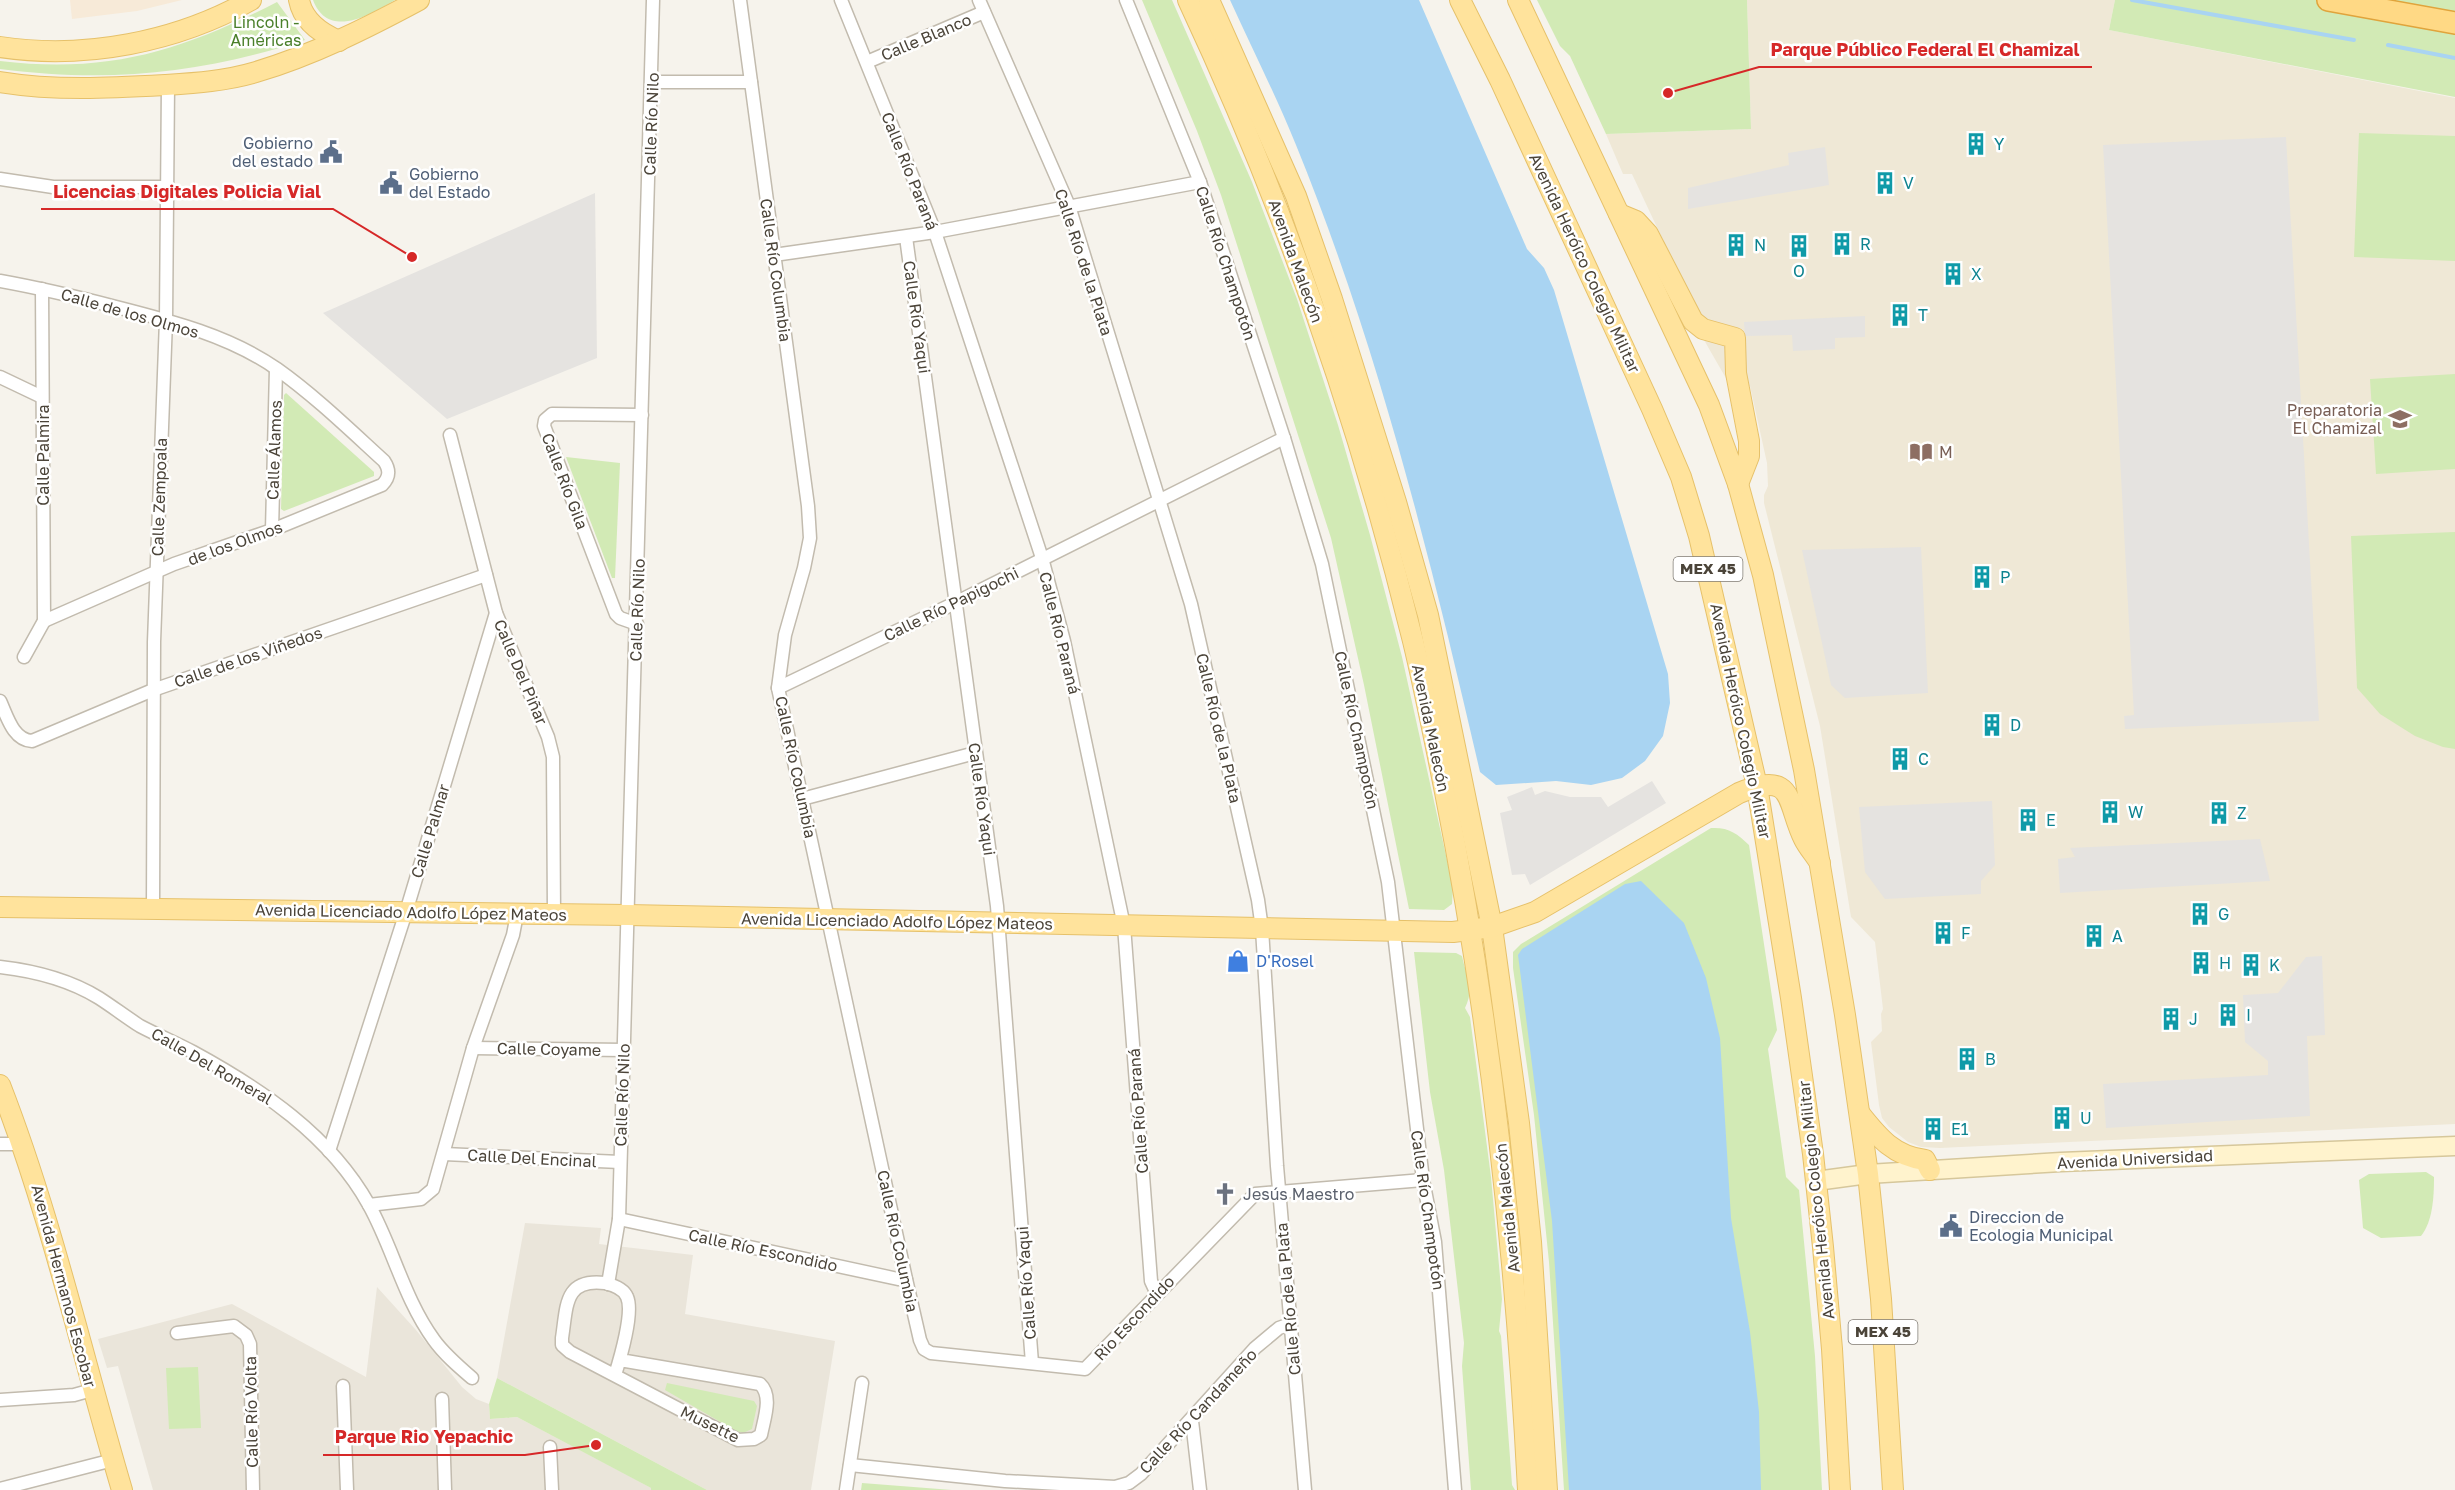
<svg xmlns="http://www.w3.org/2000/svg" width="2455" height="1490" font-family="'Golos Text',sans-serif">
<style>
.residential{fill:#eae5da}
.commercial{fill:#f7ead8}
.education{fill:#efe8d6}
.green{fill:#d2eab5}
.parking{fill:#e5e3e0}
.water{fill:#a9d4f2}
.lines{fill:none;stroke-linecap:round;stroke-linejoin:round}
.stream{stroke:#a9d4f2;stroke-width:4}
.minor-casing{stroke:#c2bbae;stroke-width:15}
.secondary-casing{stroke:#d6c79b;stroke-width:21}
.primary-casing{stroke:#e6c16a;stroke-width:22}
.trunk-casing{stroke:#e0a43c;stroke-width:24}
.minor{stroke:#fff;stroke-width:12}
.secondary{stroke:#fff3cd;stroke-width:18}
.primary{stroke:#ffe39c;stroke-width:20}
.trunk{stroke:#ffd985;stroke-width:21}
.labels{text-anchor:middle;stroke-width:5;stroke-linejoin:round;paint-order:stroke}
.shield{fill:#fff;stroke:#817c74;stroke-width:1.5}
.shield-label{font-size:15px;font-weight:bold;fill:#4b4439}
.park-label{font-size:16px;fill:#4a7f2a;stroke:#fff}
.street-label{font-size:16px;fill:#4b4439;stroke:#fff}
.service-label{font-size:16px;fill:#4e5e75;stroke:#fff;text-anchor:start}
.culture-label{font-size:16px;fill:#0d838f;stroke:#fff;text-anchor:start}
.education-label{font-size:16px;fill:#785e54;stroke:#fff;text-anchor:end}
.shop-label{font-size:16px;fill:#366cbe;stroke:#fff;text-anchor:start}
.worship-label{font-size:16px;fill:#5b616d;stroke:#fff;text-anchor:start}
.leader{fill:none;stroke:#d62828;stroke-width:2}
.callout-dot{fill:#d62828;stroke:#fff;stroke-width:2}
.callout-label{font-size:18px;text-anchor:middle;font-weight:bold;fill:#d62828;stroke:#fff;stroke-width:5;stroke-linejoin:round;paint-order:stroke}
</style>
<rect width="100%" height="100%" fill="#f6f3ec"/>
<!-- residential -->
<g class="residential">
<path d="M525,1223l76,5 -2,16 94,11 -8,59 150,27 -24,149h-104l-210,-112z"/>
<path d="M377,1287l39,43 46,57 14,12 13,5 1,15 27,-2 114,60 20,11v2h-498l-35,-124 -11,2 -9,-29 134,-35 134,73z"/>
</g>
<!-- commercial -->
<path class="commercial" d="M70,0h112l-45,11 -65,8z"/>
<!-- education -->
<path class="education" d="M1747,0h368l-6,30 346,68v1026l-515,24 -19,-1 -13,-5 -19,-15 -7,-9 -3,-13 -8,-63 11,-11 -1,-17 2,-5 -8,-67 -24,-25 -31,-191 -56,-223v-8l4,-9 -1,-23 -17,-77 -19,1 -27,-47 -10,-10 5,-13 -67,-143h-9l-17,-40 145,-5z"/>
<!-- green -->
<g class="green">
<path d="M313,0h82c-25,15 -67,40 -82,0z"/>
<path d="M1142,0h30l80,182 45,117 41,126 32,110 32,122 51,230 -1,17 -8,6 -35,-1 -45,-224 -33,-147 -110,-343 -24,-64z"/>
<path d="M1537,0h210l4,129 -145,5 -36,-78 -10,-10z"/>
<path d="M2115,0h340v97l-346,-67z"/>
<path d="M277,2l28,38c-105,34 -196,43 -305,29v-8c108,13 182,-10 277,-59z"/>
<path d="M2359,133l96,3v125l-101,-4z"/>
<path d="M2455,374v95l-79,5 -6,-95z"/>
<path d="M286,393l88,79v4l-90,35 -3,-2 3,-114z"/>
<path d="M566,457l54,6 -5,115h-3z"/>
<path d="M2455,532v217l-12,-2 -28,-11 -35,-22 -23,-26 -6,-152z"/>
<path d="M1711,828c17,-1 26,5 38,17l28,185 -9,19 18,128 13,13 16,166 7,134h-258l-15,-228 -15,-147 -21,-147v-16l8,-8z"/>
<path d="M1414,952l42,1 6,3c4,20 13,32 3,52l5,9 21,160 11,122 -3,32 2,5 11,149 3,5h-44l-9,-124 2,-23 -20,-173 -14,-78z"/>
<path d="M2426,1172l8,5c0,19 -1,44 -13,59l-40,2 -18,-10 -4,-48 10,-6z"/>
<path d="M198,1367l3,61 -32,1 -3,-61z"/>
<path d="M497,1378l210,112h-56v-2l-134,-71 -27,2 -1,-15z"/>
<path d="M667,1383l87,18 3,5 -5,23 -9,4 -7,-2 -71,-41z"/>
<path d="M862,1483l90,7h-91z"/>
</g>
<!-- parking -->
<g class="parking">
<path d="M2286,137l33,584 -194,8 -1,-13 10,-1 -31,-570z"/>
<path d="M1825,147l4,38 -141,24v-21l101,-23 -1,-12z"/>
<path d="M595,193l2,165 -150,61 -124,-106z"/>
<path d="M1865,316v21l-30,1v11l-42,2 -1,-16 -47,1 -1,-14z"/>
<path d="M1921,547l7,146 -83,5 -14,-13 -29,-135z"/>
<path d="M1652,781l14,22 -136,82 -5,-11 -13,1 -12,-62 12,-3 -5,-13 25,-10 3,8 10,-4 25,6h31l7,10z"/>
<path d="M1992,801l3,64 -14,16v13l-96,5 -20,-27 -6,-65z"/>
<path d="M2260,839l10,42 -210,12 -2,-34 17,-2 -5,-9z"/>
<path d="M2322,956l3,79 -18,1 3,80 -204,12 -3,-44 165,-9v-14l-23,-19 -2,-47 35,-2 28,-36z"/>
</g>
<!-- water -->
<g class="water">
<path d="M1230,0h189l108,249 17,19 10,22 114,384 2,29 -7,33 -18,25 -23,17 -31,7 -35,-4 -60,4 -16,-13c-49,-212 -102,-426 -184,-627 -20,-49 -44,-97 -66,-145z"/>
<path d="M1641,881l43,42 22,55 14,60 11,180 19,114 9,80 2,78h-192l-17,-269 -34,-266 4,-6 103,-65z"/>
</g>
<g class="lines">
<!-- stream -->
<g class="stream">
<path d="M2132,0l222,40"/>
<path d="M2388,45l67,13"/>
</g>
<!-- minor casing -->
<g class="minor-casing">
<g id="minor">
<path d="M740,0l68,506 2,32 -6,30 -19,67 -7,53 128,591 14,61 4,9 7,4 154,16 170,-175 168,-14"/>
<path d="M841,0l94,232 107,326 22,83 60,285 27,355 6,13"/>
<path d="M979,0l90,206 122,398 67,296 4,29 15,237 28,324"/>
<path d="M1126,0l74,182 84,256 38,126 66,318 35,298 12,62 20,248"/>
<path d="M867,62l117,-50"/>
<path d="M652,82h99"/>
<path d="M0,179l53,8h115"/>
<path d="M906,237l91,669 35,457"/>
<path d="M774,255l161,-23 265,-50"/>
<path d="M0,281c39,7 77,16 116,26 55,14 114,29 161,62 38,27 73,61 107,92 6,9 6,16 -2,24l-110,45 -98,34 -130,57"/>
<path d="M0,377l42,20"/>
<path d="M450,435l46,178 52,124 5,20 1,157"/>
<path d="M272,530l4,-161"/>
<path d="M637,624l-17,-6 -4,-4 -72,-188 1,-6 7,-6 90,1"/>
<path d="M24,657l20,-36 -2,-332"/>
<path d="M778,688l177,-85 329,-165"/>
<path d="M0,701c7,15 13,39 32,40l121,-51 333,-115"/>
<path d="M802,799l173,-46"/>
<path d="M153,909l1,-267 12,-322 2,-236"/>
<path d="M0,967c35,4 68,12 99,31 14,9 27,19 41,28 17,9 36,17 53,26 68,37 137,83 176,153 24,43 35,94 65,135 10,14 24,26 38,38"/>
<path d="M473,1048l151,2"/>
<path d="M0,1144h23"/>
<path d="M329,1151l77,-239 90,-299"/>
<path d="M444,1154l176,8"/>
<path d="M369,1205l52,-6 12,-10 40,-141 40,-113 4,-21"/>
<path d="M619,1219l279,60h8"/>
<path d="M608,1284l11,-65 34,-1219"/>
<path d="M177,1333l57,-7 12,9 4,9 3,146"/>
<path d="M615,1375c5,-16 19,-63 12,-78 -3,-8 -14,-12 -22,-14 -41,-5 -38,23 -43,55v7l8,7 168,88 16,-1 7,-4c3,-16 12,-39 -1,-51l-140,-24"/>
<path d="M343,1386l4,104"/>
<path d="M442,1399l3,91"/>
<path d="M0,1400l74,-5 18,-5"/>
<path d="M1192,1421l8,69"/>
<path d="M550,1447l2,43"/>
<path d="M850,1465l155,16 110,6 14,-4 12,-9 114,-126 24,-20 11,-4"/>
<path d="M0,1489l113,-29"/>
<path d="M846,1490l16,-107"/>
</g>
</g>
<!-- secondary casing -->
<g class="secondary-casing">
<path id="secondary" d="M1816,1181l52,-7 193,-12 394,-16"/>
</g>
<!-- primary casing -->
<g class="primary-casing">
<g id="primary">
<path d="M299,0c4,21 21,33 40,41"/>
<path d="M1188,0c96,205 171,421 225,641 12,50 22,101 32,151 46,231 71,463 83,698"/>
<path d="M1209,0l87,196 36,103 64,203 32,113 64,312 27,196 12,119 16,248"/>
<path d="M1460,0l40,80 152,329 29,68 18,59 58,250 34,212 22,156 10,93 9,102 8,141"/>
<path d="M1518,0l191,405 29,79 25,91 41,195 41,245 23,159 13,125 12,191"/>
<path d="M0,47c84,13 177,-5 251,-47"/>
<path d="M0,82c55,9 110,6 165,3 30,-2 61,-4 91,-13 57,-17 111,-44 163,-72"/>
<path d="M1619,214l17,7 12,13 45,87 10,8 32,9 1,35 13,68v15l-11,28"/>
<path d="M0,907l628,8 825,17 39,-5 43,-15 204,-119c57,-24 47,10 65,46 4,8 11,16 16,24"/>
<path d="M0,1085c51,131 82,270 122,405"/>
<path d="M1860,1114c19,24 34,42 65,46l5,10"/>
</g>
</g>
<!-- trunk casing -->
<g class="trunk-casing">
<path id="trunk" d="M2328,0l127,23"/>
</g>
<!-- minor -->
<use href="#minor" class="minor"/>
<!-- secondary -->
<use href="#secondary" class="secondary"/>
<!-- primary -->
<use href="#primary" class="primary"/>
<!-- trunk -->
<use href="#trunk" class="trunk"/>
</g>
<!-- icons -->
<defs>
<g id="building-bare" transform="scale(1.8)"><path d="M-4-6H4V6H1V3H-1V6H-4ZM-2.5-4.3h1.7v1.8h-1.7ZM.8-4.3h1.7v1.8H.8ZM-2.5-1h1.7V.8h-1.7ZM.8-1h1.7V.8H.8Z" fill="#0f9aa8" stroke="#fff" stroke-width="2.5" paint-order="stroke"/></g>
<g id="civic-bare" transform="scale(1.8)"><path d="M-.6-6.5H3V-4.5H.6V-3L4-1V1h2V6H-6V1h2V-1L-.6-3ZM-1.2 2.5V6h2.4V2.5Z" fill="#5c6f8a" stroke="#fff" stroke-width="2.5" paint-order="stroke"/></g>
<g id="school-bare" transform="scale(1.8)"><path d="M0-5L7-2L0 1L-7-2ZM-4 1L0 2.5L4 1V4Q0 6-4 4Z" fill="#8d6e63" stroke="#fff" stroke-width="2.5" paint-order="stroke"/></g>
<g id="library-bare" transform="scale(1.8)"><path d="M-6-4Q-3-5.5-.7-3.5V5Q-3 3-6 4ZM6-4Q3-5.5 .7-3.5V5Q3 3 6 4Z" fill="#8d6e63" stroke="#fff" stroke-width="2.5" paint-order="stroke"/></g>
<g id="shop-bare" transform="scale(1.8)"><path d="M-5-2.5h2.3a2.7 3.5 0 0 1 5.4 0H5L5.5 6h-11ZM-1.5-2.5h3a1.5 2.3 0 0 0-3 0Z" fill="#3f7fe0" stroke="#fff" stroke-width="2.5" paint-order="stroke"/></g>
<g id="church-bare" transform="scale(1.8)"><path d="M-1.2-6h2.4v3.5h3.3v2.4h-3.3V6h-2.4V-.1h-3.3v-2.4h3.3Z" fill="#6b7280" stroke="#fff" stroke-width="2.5" paint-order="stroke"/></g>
</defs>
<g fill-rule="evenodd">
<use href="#building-bare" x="1976" y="144"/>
<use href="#civic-bare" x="331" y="152"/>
<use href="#civic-bare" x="391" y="183"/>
<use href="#building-bare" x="1885" y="183"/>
<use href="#building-bare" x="1842" y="244"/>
<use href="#building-bare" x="1736" y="245"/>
<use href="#building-bare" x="1799" y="246"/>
<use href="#building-bare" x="1953" y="274"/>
<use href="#building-bare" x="1900" y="315"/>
<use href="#school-bare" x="2400" y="419"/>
<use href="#library-bare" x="1921" y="452"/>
<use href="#building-bare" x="1982" y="577"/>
<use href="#building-bare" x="1992" y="725"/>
<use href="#building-bare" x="1900" y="759"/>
<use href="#building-bare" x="2110" y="812"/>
<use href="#building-bare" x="2219" y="813"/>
<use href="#building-bare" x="2028" y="820"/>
<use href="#building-bare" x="2200" y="914"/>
<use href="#building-bare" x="1943" y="933"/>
<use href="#building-bare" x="2094" y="936"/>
<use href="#shop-bare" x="1238" y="961"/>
<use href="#building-bare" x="2201" y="963"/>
<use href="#building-bare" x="2251" y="965"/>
<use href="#building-bare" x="2228" y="1015"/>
<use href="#building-bare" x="2171" y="1019"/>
<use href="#building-bare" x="1967" y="1059"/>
<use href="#building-bare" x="2062" y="1118"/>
<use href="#building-bare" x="1933" y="1129"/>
<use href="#church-bare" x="1225" y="1194"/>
<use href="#civic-bare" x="1951" y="1226"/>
</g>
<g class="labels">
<!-- shield labels -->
<g class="shield">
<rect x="1673.5" y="557" width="69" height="24" rx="4.5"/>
<rect x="1848.5" y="1320" width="69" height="24" rx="4.5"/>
</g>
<g class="shield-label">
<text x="1708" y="574">MEX 45</text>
<text x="1883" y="1337">MEX 45</text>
</g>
<!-- park labels -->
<g class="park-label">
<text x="266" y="28">Lincoln -<tspan x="266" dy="18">Américas</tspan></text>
</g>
<!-- street labels -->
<g class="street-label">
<text transform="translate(926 37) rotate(-23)" y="6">Calle Blanco</text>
<text transform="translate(651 124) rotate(-88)" y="6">Calle Río Nilo</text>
<text transform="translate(910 171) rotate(68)" y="6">Calle Río Paraná</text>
<text transform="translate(1296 261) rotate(70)" y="6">Avenida Malecón</text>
<text transform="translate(1084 262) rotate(72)" y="6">Calle Río de la Plata</text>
<text transform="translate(1226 263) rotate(72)" y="6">Calle Río Champotón</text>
<text transform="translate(1585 263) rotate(65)" y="6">Avenida Heróico Colegio Militar</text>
<text transform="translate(776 270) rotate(82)" y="6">Calle Río Columbia</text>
<text transform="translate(130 313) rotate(16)" y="6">Calle de los Olmos</text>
<text transform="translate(917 317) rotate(82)" y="6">Calle Río Yaqui</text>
<text transform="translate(274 450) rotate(-88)" y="6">Calle Álamos</text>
<text transform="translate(43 455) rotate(-90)" y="6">Calle Palmira</text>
<text transform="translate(565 481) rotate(69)" y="6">Calle Río Gila</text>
<text transform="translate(159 497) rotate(-88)" y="6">Calle Zempoala</text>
<text transform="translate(235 543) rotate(-20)" y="6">de los Olmos</text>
<text transform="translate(951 604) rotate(-26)" y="6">Calle Río Papigochi</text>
<text transform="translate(637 610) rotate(-88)" y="6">Calle Río Nilo</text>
<text transform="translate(1060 633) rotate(76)" y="6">Calle Río Paraná</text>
<text transform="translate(248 657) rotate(-19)" y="6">Calle de los Viñedos</text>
<text transform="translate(521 672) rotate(67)" y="6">Calle Del Piñar</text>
<text transform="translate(1741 721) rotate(78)" y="6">Avenida Heróico Colegio Militar</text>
<text transform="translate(1219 728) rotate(77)" y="6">Calle Río de la Plata</text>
<text transform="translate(1431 728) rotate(78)" y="6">Avenida Malecón</text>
<text transform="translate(1357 730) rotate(78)" y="6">Calle Río Champotón</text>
<text transform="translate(796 767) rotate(78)" y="6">Calle Río Columbia</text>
<text transform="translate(982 799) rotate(82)" y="6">Calle Río Yaqui</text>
<text transform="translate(430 831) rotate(-73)" y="6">Calle Palmar</text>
<text transform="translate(411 912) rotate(1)" y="6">Avenida Licenciado Adolfo López Mateos</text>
<text transform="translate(897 921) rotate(1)" y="6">Avenida Licenciado Adolfo López Mateos</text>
<text transform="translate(549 1049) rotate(1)" y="6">Calle Coyame</text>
<text transform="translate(212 1066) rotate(30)" y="6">Calle Del Romeral</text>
<text transform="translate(622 1095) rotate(-88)" y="6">Calle Río Nilo</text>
<text transform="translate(1138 1111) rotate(-94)" y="6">Calle Río Paraná</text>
<text transform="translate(532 1158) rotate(3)" y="6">Calle Del Encinal</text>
<text transform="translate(2135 1159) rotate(-3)" y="6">Avenida Universidad</text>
<text transform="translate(1816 1200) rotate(-96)" y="6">Avenida Heróico Colegio Militar</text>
<text transform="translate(1507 1208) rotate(-96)" y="6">Avenida Malecón</text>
<text transform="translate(1428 1210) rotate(82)" y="6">Calle Río Champotón</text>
<text transform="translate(898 1241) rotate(78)" y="6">Calle Río Columbia</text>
<text transform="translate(763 1250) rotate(12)" y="6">Calle Río Escondido</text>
<text transform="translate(1026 1283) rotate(-94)" y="6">Calle Río Yaqui</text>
<text transform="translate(64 1286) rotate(75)" y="6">Avenida Hermanos Escobar</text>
<text transform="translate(1288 1299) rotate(-95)" y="6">Calle Río de la Plata</text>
<text transform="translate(1134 1318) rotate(-47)" y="6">Rio Escondido</text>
<text transform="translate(1198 1411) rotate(-47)" y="6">Calle Río Candameño</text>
<text transform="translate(251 1412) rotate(-91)" y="6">Calle Río Volta</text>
<text transform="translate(710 1424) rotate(26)" y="6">Musette</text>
</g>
<!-- service labels -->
<g class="service-label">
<text x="313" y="149" text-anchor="end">Gobierno<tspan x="313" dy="18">del estado</tspan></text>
<text x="409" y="180">Gobierno<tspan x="409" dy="18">del Estado</tspan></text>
<text x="1969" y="1223">Direccion de<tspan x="1969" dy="18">Ecologia Municipal</tspan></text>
</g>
<!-- culture labels -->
<g class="culture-label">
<text x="1994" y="150">Y</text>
<text x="1903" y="189">V</text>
<text x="1860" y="250">R</text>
<text x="1754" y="251">N</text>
<text x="1799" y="277" text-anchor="middle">O</text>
<text x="1971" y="280">X</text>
<text x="1918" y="321">T</text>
<text x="2000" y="583">P</text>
<text x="2010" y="731">D</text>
<text x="1918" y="765">C</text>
<text x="2128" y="818">W</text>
<text x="2237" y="819">Z</text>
<text x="2046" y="826">E</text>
<text x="2218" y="920">G</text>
<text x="1961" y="939">F</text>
<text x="2112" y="942">A</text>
<text x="2219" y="969">H</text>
<text x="2269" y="971">K</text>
<text x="2246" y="1021">I</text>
<text x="2189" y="1025">J</text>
<text x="1985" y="1065">B</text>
<text x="2080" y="1124">U</text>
<text x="1951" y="1135">E1</text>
</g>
<!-- education labels -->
<g class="education-label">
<text x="2382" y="416">Preparatoria<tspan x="2382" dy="18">El Chamizal</tspan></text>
<text x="1939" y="458" text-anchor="start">M</text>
</g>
<!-- shop labels -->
<g class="shop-label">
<text x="1256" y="967">D'Rosel</text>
</g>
<!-- worship labels -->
<g class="worship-label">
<text x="1243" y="1200">Jesús Maestro</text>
</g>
</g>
<!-- callouts -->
<path class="leader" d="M1668 93L1759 67H2092M412 257L333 209H41M596 1445L525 1455H323"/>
<g class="callout-dot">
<circle cx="1668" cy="93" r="6"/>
<circle cx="412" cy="257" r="6"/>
<circle cx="596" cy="1445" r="6"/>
</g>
<g class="callout-label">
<text x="1925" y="56">Parque Público Federal El Chamizal</text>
<text x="187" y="198">Licencias Digitales Policia Vial</text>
<text x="424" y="1443">Parque Rio Yepachic</text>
</g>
</svg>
